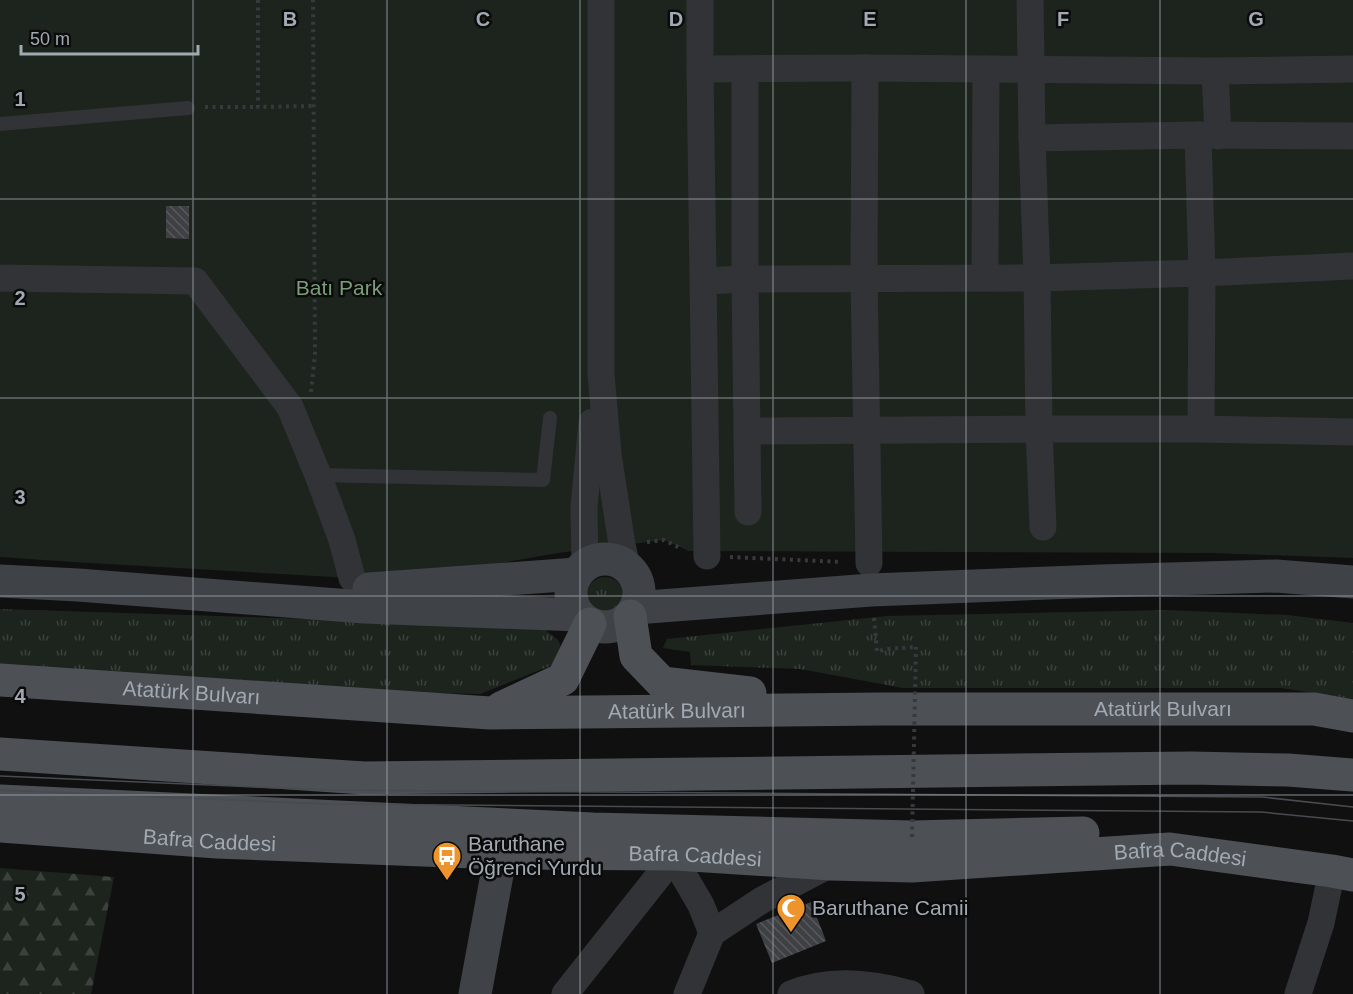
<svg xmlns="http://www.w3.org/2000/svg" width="1353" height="994" font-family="Helvetica,sans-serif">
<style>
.grass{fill:url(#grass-tufts)}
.forest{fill:url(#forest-firs)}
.park{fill:#1d241d}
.building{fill:url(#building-back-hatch)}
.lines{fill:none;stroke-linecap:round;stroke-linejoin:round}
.path{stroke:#373a3d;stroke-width:4;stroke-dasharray:3 4.5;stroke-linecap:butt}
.lane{stroke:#313336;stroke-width:14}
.street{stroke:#313336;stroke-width:27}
.secondary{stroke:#3f4246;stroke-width:33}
.primary{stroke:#4d5055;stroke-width:33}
.tram{stroke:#484b4f;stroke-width:1.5}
.path-bridge{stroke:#373a3d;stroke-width:4;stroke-dasharray:3 4.5;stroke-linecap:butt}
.grid{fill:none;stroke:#a1a9b2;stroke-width:1.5;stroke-opacity:0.55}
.labels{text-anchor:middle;stroke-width:5;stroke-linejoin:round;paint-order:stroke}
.park-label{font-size:21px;fill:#7b9d79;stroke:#0b0b0c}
.street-label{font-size:21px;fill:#a1a9b2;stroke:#0b0b0c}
.poi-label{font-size:21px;fill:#a1a9b2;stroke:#0b0b0c;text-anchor:start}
.grid-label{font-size:20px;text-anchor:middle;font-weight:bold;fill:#a1a9b2;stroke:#0b0b0c;stroke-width:5;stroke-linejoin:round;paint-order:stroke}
</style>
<defs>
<pattern id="grass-tufts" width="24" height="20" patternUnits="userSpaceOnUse" patternTransform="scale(1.5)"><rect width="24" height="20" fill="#1d241d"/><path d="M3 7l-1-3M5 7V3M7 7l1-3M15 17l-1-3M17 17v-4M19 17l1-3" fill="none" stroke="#3b413b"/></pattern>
<pattern id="forest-firs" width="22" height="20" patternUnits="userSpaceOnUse" patternTransform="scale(1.5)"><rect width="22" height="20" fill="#1d241d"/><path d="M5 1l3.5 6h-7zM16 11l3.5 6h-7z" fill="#3b413b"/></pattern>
<pattern id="building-back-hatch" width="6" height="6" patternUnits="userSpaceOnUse" patternTransform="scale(1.5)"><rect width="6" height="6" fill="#3f4044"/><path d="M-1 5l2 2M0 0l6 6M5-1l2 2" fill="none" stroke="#58595d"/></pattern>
</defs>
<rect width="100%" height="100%" fill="#101011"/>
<!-- grass -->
<g class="grass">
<circle cx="605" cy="595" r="18"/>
<path d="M0,609l465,15 79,5 14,11 6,14 -9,10 -75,30 -451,-9 -29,-2z"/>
<path d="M1167,610l120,5 66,8v76l-72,-11h-378l-103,-19 -109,-4 -1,-13 -27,-4 4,-9 220,-23z"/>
</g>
<!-- forest -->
<path class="forest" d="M0,868l114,9 -23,117h-91z"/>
<!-- park -->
<path class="park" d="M0,0h1353v558l-141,-5 -523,-2 -25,-11 -106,13 -63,11 -143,14 -279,-16 -73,-5z"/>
<!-- building -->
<g class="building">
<path d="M166,206h23v33l-23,-1z"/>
<path d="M811,902l15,39 -54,22 -16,-39z"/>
</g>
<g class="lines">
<!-- path -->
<g class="path">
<path d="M258,0v107l56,-1"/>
<path d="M205,107h53"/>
<path d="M311,392l4,-38 -2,-354"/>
<path d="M647,542l17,-2 18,9"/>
<path d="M730,557l112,5"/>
<path d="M874,618l3,34 9,-3 30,-2"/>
</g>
<!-- lane -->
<g class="lane">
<path d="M0,124l188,-16"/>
<path d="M318,475l225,5 7,-62"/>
</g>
<!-- street -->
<g class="street">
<path d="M601,0v374l7,80 14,91 5,22"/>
<path d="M700,0v69l7,487"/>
<path d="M1030,0l2,138 5,140 2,151 4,98"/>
<path d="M865,68l-1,211 5,284"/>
<path d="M700,69l165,-1 350,3 138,-2"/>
<path d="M745,69v210l3,233"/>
<path d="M1215,71l3,65"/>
<path d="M1198,135l4,138 -1,156"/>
<path d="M1032,138l166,-3 155,1"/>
<path d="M0,278l195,3 95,126 28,68 24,65 10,38"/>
<path d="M985,278l1,-209"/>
<path d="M704,281l41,-2 292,-1 165,-5 151,-7"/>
<path d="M747,431l292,-2h162l152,3"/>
<path d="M585,566l-1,-59 8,-85"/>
<path d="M676,854l8,22 17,29 11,28"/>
<path d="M565,994l111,-140"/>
<path d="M687,994l25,-61 50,-33 69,-36"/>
<path d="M791,994c38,-16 82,-11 120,0"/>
<path d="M1298,994l23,-71 11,-52"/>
</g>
<!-- secondary -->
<g class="secondary">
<circle cx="605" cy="593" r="34"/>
<path d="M0,581l78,4 286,22 215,8"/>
<path d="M369,589l208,-15"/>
<path d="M635,608l236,-18 230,-9 175,-5 77,6"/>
<path d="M475,994l26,-141"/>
</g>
<!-- primary -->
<g class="primary">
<path d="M630,616l6,40 26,27 88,10"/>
<path id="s1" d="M0,680l490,33 390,-4h434l39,7"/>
<path d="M501,708l62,-29 27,-55"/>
<path d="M0,754l364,24 827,-10 97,2 65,5"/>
<path d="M0,801l593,28 319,8 171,-4"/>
<path id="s2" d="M0,826l217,16 284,11 175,1 155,10 81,2 258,-17 162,22 21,4"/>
</g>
<!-- tram -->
<g class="tram">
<path d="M0,776l326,14 936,7 91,10"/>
<path d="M0,790l326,14 935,8 92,9"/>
</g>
<!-- path-bridge -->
<path class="path-bridge" d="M912,837l4,-190"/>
</g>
<!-- grid -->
<path class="grid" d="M193,0v994M387,0v994M580,0v994M773,0v994M966,0v994M1160,0v994M0,199h1353M0,398h1353M0,596h1353M0,795h1353"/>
<!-- icons -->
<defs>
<g id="bus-pin" transform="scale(1.5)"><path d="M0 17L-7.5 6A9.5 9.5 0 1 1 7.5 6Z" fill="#ed942d" stroke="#0b0b0c"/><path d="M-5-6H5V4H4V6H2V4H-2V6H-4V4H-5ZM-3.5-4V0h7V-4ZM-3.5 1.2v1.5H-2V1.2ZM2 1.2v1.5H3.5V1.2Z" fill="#fff"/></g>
<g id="mosque-pin" transform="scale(1.5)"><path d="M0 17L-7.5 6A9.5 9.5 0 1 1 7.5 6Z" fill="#ed942d" stroke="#0b0b0c"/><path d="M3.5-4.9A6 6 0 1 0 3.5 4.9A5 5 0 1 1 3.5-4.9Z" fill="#fff"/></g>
</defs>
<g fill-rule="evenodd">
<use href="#bus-pin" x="447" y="856"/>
<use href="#mosque-pin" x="791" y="908"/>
</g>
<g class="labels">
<!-- park labels -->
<g class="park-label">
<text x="339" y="295">Batı Park</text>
</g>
<!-- street labels -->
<g class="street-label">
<text dy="7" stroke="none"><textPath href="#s1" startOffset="192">Atatürk Bulvarı</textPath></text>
<text dy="7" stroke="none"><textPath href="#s1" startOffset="1164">Atatürk Bulvarı</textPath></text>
<text dy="7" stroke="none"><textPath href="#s1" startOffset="678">Atatürk Bulvarı</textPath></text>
<text dy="7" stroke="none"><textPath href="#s2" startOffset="210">Bafra Caddesi</textPath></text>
<text dy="7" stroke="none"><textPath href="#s2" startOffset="696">Bafra Caddesi</textPath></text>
<text dy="7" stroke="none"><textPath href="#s2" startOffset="1182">Bafra Caddesi</textPath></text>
</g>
<!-- poi labels -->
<g class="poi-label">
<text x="468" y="851">Baruthane<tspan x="468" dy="24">Öğrenci Yurdu</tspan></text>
<text x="812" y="915">Baruthane Camii</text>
</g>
</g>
<g class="grid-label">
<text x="290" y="26">B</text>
<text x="483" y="26">C</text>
<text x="676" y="26">D</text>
<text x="870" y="26">E</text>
<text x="1063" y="26">F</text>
<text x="1256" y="26">G</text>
<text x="20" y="106">1</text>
<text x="20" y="305">2</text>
<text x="20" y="504">3</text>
<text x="20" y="703">4</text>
<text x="20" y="901">5</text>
</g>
<!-- scale -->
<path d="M21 45v9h177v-9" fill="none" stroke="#a1a9b2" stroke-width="3"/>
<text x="30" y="45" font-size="18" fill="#a1a9b2" stroke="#0b0b0c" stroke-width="4.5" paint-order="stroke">50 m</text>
</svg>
